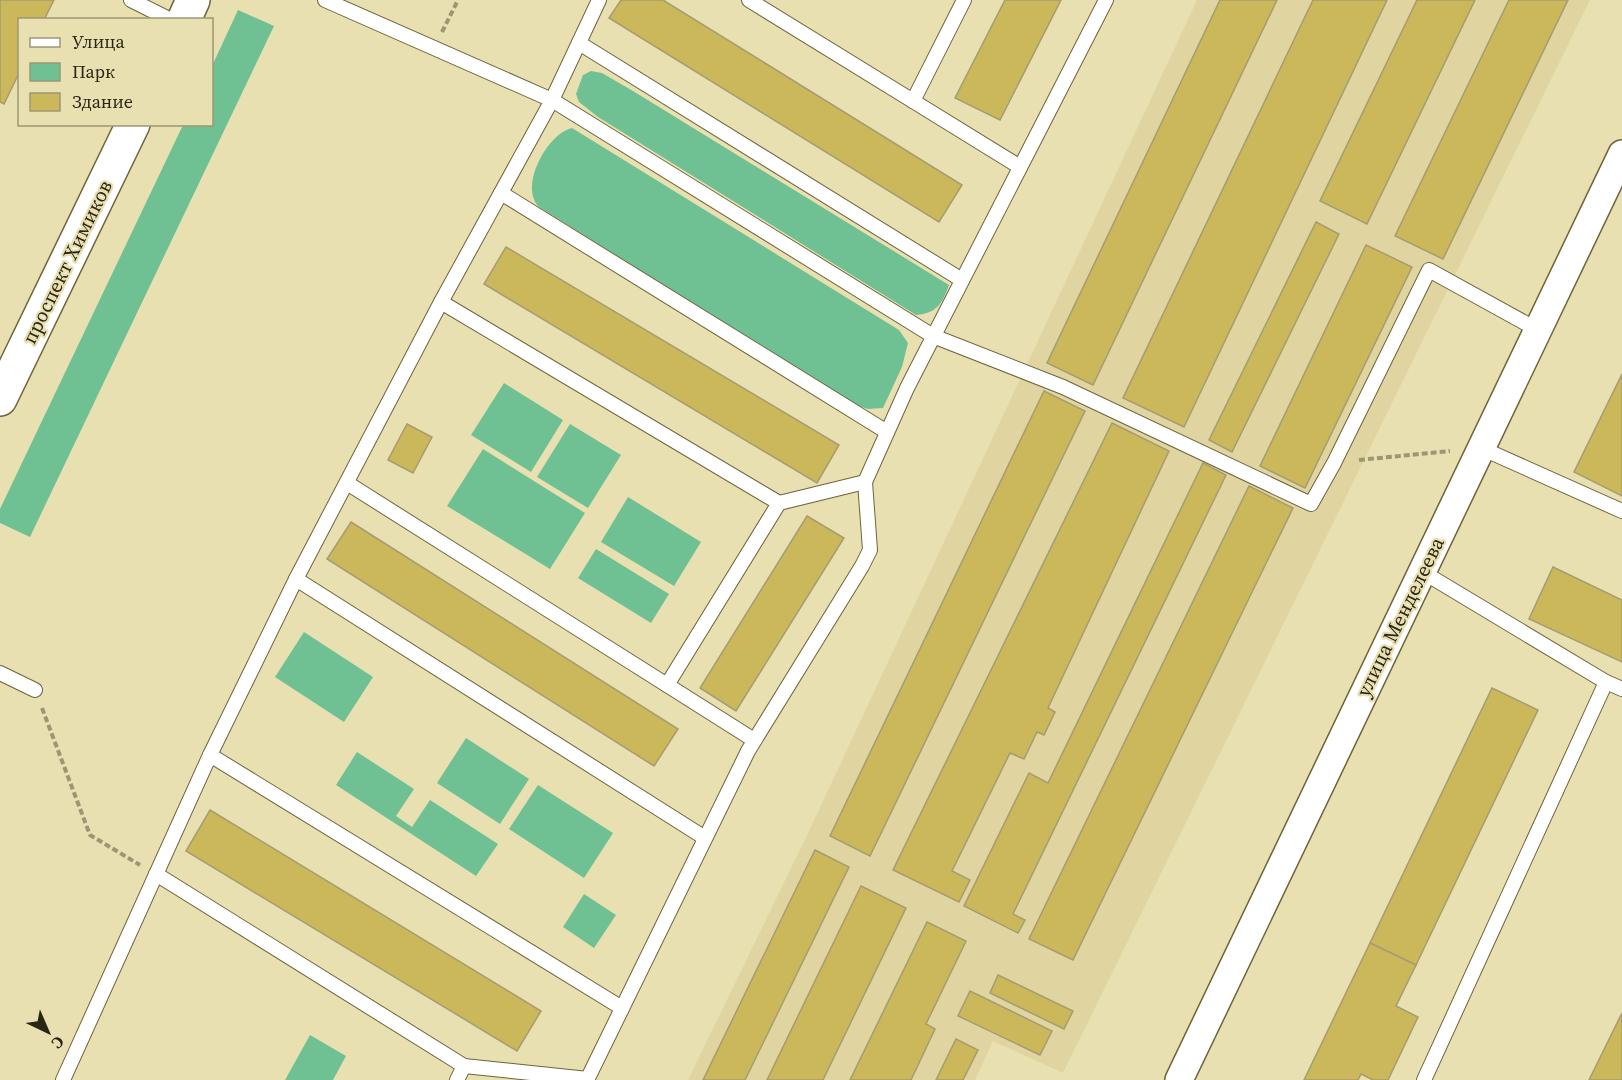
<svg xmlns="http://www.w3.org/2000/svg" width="1622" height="1080" font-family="'Source Serif 4',serif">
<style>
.built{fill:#e0d5a0}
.green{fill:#6fc194}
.building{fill:#cab85b;stroke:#a59c71;stroke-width:1.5}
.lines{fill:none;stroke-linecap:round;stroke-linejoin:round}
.service-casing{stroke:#6d643b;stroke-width:16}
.minor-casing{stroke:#6d643b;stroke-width:30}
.secondary-casing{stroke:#6d643b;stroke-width:36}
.path{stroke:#9d9673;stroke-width:4;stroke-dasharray:6 3;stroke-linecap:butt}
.service{stroke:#fff;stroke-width:14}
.minor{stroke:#fff;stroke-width:27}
.secondary{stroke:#fff;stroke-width:33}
.labels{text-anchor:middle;stroke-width:4.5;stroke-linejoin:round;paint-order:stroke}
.street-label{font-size:20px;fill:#2a2615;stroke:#e9e0b2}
</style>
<rect width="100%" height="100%" fill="#e9e0b2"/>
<!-- built -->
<path class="built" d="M1197,0h393l-527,1073 -70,-32 -18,39h-287l121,-249z"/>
<!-- green -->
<g class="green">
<path d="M238,10l36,16 -244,511 -30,-14v-14l183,-384 29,-1v-58z"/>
<path d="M591,71l11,2 31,18 316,194c-7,19 -12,28 -33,30l-318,-198 -19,-15 -3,-8 7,-19z"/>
<path d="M572,128l327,202 9,13 -6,24 -19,41 -15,1 -12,-4 -317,-198c-21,-21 9,-74 33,-79z"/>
<path d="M504,383l59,37 -32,52 -60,-37z"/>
<path d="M570,424l51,31 -33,53 -51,-31z"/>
<path d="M483,449l102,64 -35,56 -103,-63z"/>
<path d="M628,497l73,45 -27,44 -73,-44z"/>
<path d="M596,549l73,45 -18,29 -73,-45z"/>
<path d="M304,632l69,45 -29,45 -69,-45z"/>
<path d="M466,738l63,41 -29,45 -63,-41z"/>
<path d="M357,752l57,37 -18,27 16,11 18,-27 68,44 -22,32 -140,-91z"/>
<path d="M538,785l75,48 -29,45 -75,-49z"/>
<path d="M584,894l32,21 -22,33 -31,-21z"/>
<path d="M310,1035l36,21 -13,24h-48z"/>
</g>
<!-- building -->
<g class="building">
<path d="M0,0h54l-10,20h-24v51l-16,33 -4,-2z"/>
<path d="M621,0h42l299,185 -23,37 -330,-204z"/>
<path d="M1005,0h56l-61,120 -45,-22z"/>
<path d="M1220,0h57l-184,385 -46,-22z"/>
<path d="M1313,0h74l-203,427 -61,-29z"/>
<path d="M1417,0h58l-108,224 -47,-23z"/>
<path d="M1509,0h59l-125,259 -48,-23z"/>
<path d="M1316,222l23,12 -107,218 -23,-12z"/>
<path d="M1366,245l46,22 -107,221 -45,-22z"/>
<path d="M506,247l333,198 -22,38 -333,-199z"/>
<path d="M1622,374v122l-48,-24z"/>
<path d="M1044,391l41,20 -215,445 -40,-20z"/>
<path d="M1112,423l57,28 -121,257 7,4 -11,23 -7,-3 -13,27 -14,-6 -58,118 18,9 -11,22 -66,-32z"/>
<path d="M407,424l25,13 -19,36 -25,-13z"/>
<path d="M1203,463l23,12 -213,439 12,6 -7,13 -54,-27 65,-133 19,10z"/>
<path d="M1249,486l44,22 -220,452 -44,-21z"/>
<path d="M807,516l37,22 -108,173 -36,-23z"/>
<path d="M351,522l327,207 -24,37 -327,-207z"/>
<path d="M1553,567l69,33v62l-93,-43z"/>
<path d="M1492,688l46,22 -122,255 -46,-22z"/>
<path d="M210,810l331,201 -24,40 -331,-200z"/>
<path d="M815,850l34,17 -104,213h-42z"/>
<path d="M861,886l45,22 -83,172h-56z"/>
<path d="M927,922l39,19 -40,83 9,5 -24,51h-61z"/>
<path d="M1370,943l46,22 -20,41 22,11 -30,63h-15l-12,-6 -3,6h-54z"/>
<path d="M998,975l75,36 -9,18 -74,-36z"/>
<path d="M970,991l82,40 -12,24 -82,-39z"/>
<path d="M1622,1013v67h-33z"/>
<path d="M956,1039l22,11 -15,30h-27z"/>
</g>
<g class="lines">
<!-- service casing -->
<g class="service-casing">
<g id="service">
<path d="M131,0l40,20"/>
<path d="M325,0l227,100 381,236 130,51 248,117 23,-41 95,-193 109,60"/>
<path d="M749,0l164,101 51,-101"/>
<path d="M579,43l383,237"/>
<path d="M913,101l107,66"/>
<path d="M501,193l386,239"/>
<path d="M1481,448l141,63"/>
<path d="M347,483l320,202 112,-182 -338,-201"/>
<path d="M779,503l86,-21"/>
<path d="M1421,571l185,111 -182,398"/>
<path d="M296,579l409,259"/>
<path d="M0,673l35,17"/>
<path d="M1606,682l16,7"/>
<path d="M667,685l87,55"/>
<path d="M210,755l412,253"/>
<path d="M156,874l308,192 -7,14"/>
<path d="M464,1066l124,13"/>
<path d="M63,1080l147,-325 86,-176 145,-277 111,-202 47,-100"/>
<path d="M587,1080l161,-329 114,-185 8,-16 -5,-68 42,-94 199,-388"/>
</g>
</g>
<!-- minor casing -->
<g class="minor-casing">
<path id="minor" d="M1179,1080l443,-926"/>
</g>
<!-- secondary casing -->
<g class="secondary-casing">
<g id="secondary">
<path d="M184,20l9,-20"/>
<path d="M0,399l133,-275"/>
</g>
</g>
<!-- path -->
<g class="path">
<path d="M442,32l16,-32"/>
<path d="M1359,460l91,-9"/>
<path d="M42,708l48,127 50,30"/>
</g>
<!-- service -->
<use href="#service" class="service"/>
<!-- minor -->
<use href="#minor" class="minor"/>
<!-- secondary -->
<use href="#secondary" class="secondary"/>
</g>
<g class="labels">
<!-- street labels -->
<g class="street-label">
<text transform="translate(67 262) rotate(-64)" y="7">проспект Химиков</text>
<text transform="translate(1400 617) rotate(-64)" y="7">улица Менделеева</text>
</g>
</g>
<!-- legend -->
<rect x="18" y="18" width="195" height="108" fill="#e9e0b2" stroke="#9d9673" stroke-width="1.5"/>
<rect x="30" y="38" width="30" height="9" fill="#ffffff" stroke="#9d9673" stroke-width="1.5"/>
<text x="72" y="48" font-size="18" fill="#2a2615">Улица</text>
<rect x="30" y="63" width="30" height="18" fill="#6fc194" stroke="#9d9673" stroke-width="1.5"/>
<text x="72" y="78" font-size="18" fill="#2a2615">Парк</text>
<rect x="30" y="93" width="30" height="18" fill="#cab85b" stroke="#9d9673" stroke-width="1.5"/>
<text x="72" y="108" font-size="18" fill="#2a2615">Здание</text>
<!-- north arrow -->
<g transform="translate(48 1032) rotate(136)" stroke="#e9e0b2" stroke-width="4.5" paint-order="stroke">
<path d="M0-4.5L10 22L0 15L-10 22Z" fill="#2a2615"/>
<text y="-9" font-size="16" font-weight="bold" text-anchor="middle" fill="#2a2615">С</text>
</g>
</svg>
